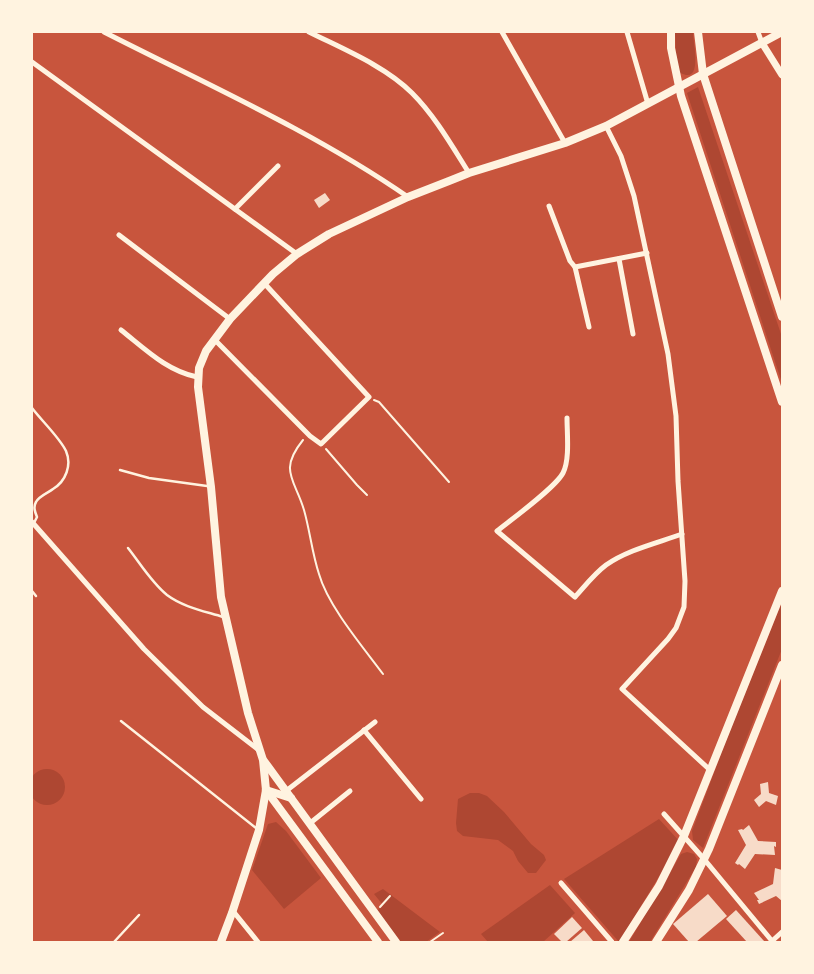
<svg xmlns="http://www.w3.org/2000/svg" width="814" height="974" font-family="Helvetica,sans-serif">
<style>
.green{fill:#ae4732}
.building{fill:#f7dbc8}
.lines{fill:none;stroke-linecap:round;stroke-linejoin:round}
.path{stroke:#fff3e0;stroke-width:2}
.service{stroke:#fff3e0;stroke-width:2.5}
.minor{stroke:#fff3e0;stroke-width:5}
.tertiary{stroke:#fff3e0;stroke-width:7}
.secondary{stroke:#fff3e0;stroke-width:8}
</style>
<rect width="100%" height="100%" fill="#c8553d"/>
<!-- green -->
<g class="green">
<path d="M675,32h18c0,11 11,55 -14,40l-3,-18z"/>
<path d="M698,87l84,250v46l-95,-290z"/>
<path d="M782,602v47l-79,199 -10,-8 -1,-9 34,-90z"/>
<circle cx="47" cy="787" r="18"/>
<path d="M470,793h9l8,3 17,16 27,32 13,11 2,5 -10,13h-8l-10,-12 -5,-10 -15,-11 -35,-4 -6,-5 -1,-8 2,-24z"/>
<path d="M659,819l21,23 -61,100 -55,-63z"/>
<path d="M276,822l10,9 35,47 -37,31 -32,-39 16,-46z"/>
<path d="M687,852l7,2 3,5 -1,8 -46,75h-21l52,-88z"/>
<path d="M550,885l25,28 -32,29h-55l-7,-8z"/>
<path d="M383,889l57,43 -14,10h-25l-24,-31 6,-6 -9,-11z"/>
</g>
<!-- building -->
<g class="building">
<path d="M325,193l5,7 -11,8 -5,-8z"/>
<path d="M768,782l1,11 9,3 -2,9 -10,-4 -7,6 -5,-7 7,-6 -1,-10z"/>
<path d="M749,825l9,16 18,1v5l-2,-1 1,9 -20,-1 -10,15 -6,-5 -1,1 -3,-2 11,-18 -8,-15 4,-1 1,1z"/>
<path d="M775,868l7,2v31l-6,-5 -17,8 -2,-4h2l-5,-7 19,-9z"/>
<path d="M708,894l19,22 -31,26h-7l-16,-18z"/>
<path d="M736,910l29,32h-18l-21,-23z"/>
<path d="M572,917l10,11 -16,14h-4l-8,-8z"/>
<path d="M584,930l9,11 -2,1h-21z"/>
</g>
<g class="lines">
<!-- path -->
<g class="path">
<path d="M374,400l5,2 70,80"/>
<path d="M303,440c-25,31 -8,39 1,70 6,21 8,43 15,64 9,32 44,73 64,100"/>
<path d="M326,449l31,36 10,10"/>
<path d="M380,907l10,-11"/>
<path d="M430,942l13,-9"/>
</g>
<!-- service -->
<g class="service">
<path d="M32,408c9,12 28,30 34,43 6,14 0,30 -13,38 -5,4 -14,7 -17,13 -3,5 -1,10 1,15l-3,6"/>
<path d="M120,470l29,8 58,8"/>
<path d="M128,548c12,15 23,34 39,47 16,12 37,16 56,22"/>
<path d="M32,591l4,5"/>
<path d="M121,721l135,107"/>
<path d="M114,942l25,-27"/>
</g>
<!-- minor -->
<g class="minor">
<path d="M104,32c102,52 210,100 304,165"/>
<path d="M309,32c34,17 76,34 103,61 23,23 40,53 57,80"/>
<path d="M502,32l63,111"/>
<path d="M627,32l21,72"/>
<path d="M758,32l4,11"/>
<path d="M32,62l265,192"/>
<path d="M606,126l15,30 13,40 34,158 8,62 2,65 7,100 -1,26 -8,21 -8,11 -46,50 88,81"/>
<path d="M549,206l21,55 5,6 72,-14"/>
<path d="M235,209l43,-43"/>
<path d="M119,235l111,84"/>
<path d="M619,259l14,75"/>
<path d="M575,267l14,60"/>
<path d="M121,330c24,19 46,41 76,47"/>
<path d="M214,339l96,97 11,8 48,-47 -105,-114"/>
<path d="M567,418c0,15 3,42 -4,55 -8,15 -51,46 -66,58l78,66c10,-11 19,-23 31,-32 21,-15 51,-22 76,-31"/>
<path d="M32,522l112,127 59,58 57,44"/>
<path d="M364,730l57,69"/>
<path d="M286,791l89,-69"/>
<path d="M664,814l40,45 68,82"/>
<path d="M309,824l41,-33"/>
<path d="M561,883l51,59"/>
<path d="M233,911l25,31"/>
<path d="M771,942l11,-10"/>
</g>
<!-- tertiary -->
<path class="tertiary" d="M762,43l20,32"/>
<!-- secondary -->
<g class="secondary">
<path d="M671,32v16l10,48 101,306"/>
<path d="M698,32l5,42 79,243"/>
<path d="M264,761l132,181"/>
<path d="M266,790l112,152"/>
<path d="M266,790l25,8"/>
<path d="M221,942l11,-29 27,-83 7,-40 -3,-30 -15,-47 -27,-116 -10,-110 -13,-100 1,-19 7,-17 24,-32 43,-45 24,-20 32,-20 79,-37 41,-16 20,-8 96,-30 41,-17 176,-94"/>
<path d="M623,942l36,-56 25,-50 98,-245"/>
<path d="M656,942l33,-52 20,-41 73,-184"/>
</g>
</g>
<!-- border -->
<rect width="814" height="974" fill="none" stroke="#fff3e0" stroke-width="66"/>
</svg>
